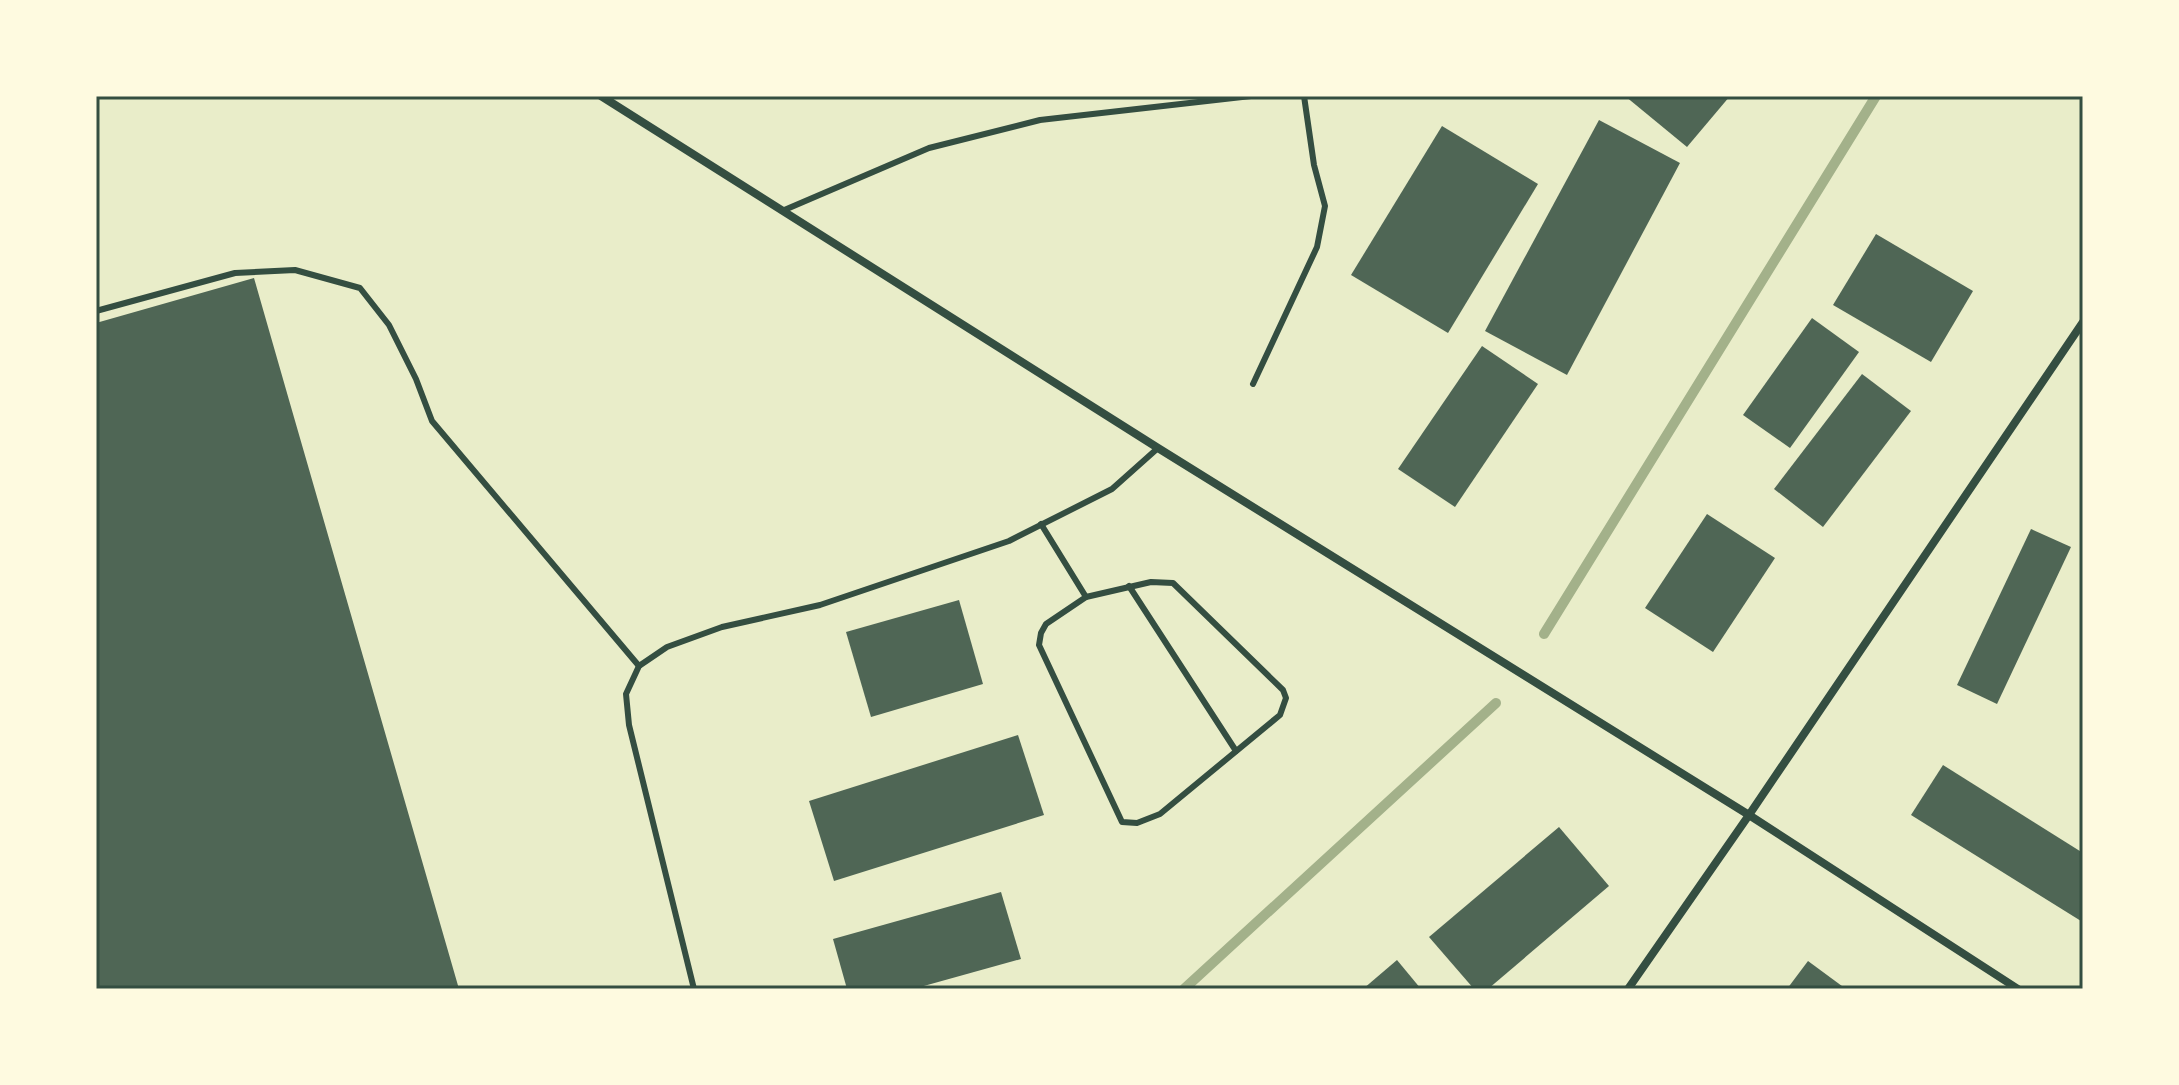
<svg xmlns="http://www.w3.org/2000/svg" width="2179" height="1085" font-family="Rubik,sans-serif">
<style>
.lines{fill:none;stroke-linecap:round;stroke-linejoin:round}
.stream{stroke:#a3b18a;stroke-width:10}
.building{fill:#4f6655}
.service{stroke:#344e41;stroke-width:6}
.minor{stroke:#344e41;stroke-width:8}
.neatline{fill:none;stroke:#344e41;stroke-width:3}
</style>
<rect width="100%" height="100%" fill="#e9edc9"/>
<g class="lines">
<!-- stream -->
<g class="stream">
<path d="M1544,634l332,-538"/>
<path d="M1184,989l312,-286"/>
</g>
</g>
<!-- building -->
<g class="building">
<path d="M1625,96h105l-43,51z"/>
<path d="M1599,120l81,43 -113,212 -82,-44z"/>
<path d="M1442,126l96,58 -90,149 -97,-58z"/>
<path d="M1876,234l97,57 -42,71 -98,-57z"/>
<path d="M254,278l35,122 170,589h-363v-666z"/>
<path d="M1812,318l47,34 -69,96 -47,-33z"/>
<path d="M1482,346l56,38 -83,123 -57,-38z"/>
<path d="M1862,374l49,37 -88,116 -49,-38z"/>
<path d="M1707,514l68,44 -62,94 -68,-44z"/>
<path d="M2031,529l40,18 -74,157 -40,-19z"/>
<path d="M959,600l24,84 -112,33 -25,-85z"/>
<path d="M1018,735l26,80 -210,66 -25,-80z"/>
<path d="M1943,765l140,88v65l-2,3 -170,-106z"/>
<path d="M1559,827l50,59 -121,103h-14l-45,-52z"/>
<path d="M1001,892l20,67 -108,30h-66l-14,-50z"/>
<path d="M1397,960l24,29h-58z"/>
<path d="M1808,961l38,28h-59z"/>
</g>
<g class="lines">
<!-- service -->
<g class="service">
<path d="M782,211l147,-63 111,-28 211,-24"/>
<path d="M96,311l139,-38 60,-3 65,18 29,37 27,54 16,42 207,245"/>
<path d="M1253,384l64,-137 8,-41 -11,-41 -10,-69"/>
<path d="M1041,524l45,73"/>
<path d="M1151,582l22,1 110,107 3,8 -6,17 -120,99 -23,9 -15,-1 -83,-177 2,-12 5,-9 40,-27z"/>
<path d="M1129,586l107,165"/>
<path d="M694,989l-65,-264 -3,-31 13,-28 28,-19 55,-20 98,-22 189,-64 103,-52 46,-41"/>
</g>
<!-- minor -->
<g class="minor">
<path d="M601,96l557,352 591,367 269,174"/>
<path d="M1628,989l121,-174 334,-493"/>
</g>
</g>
<!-- border -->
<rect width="2179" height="1085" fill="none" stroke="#fefae0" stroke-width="196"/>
<rect x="98" y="98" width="1983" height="889" class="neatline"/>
</svg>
